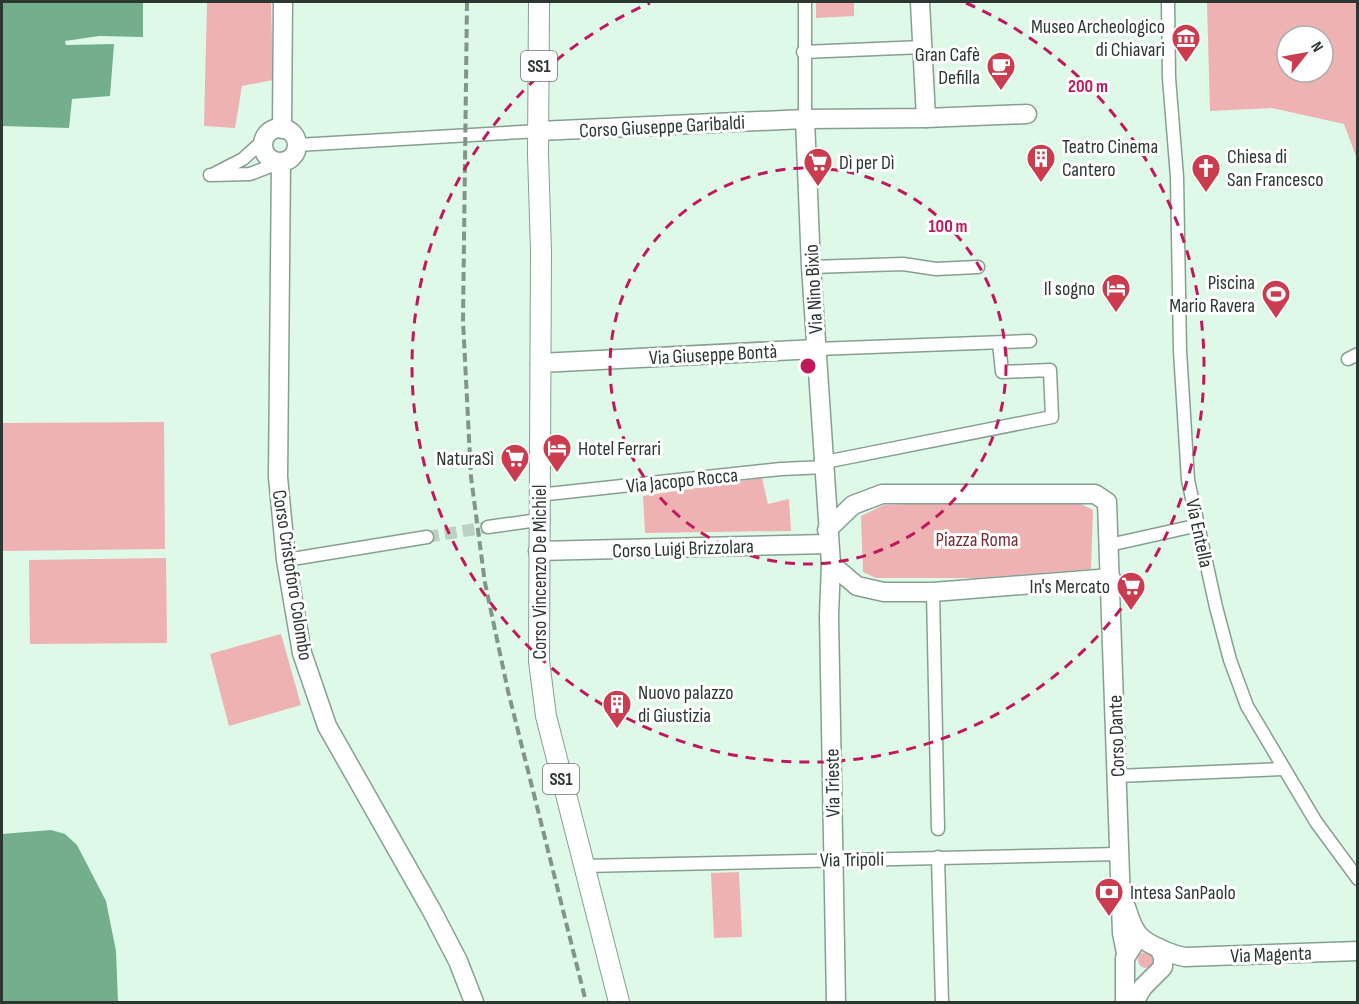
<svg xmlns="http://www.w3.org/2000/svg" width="1359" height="1004" font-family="'Sofia Sans Condensed',sans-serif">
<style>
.green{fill:#eeb2b3;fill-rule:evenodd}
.water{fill:#73af8c}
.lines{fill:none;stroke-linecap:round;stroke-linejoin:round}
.street-tunnel{stroke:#bbd2c3;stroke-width:12;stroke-dasharray:12 6;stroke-linecap:butt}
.street-casing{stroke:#879f90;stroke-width:15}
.secondary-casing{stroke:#879f90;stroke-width:21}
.primary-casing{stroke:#879f90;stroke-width:22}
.street{stroke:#fff;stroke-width:12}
.secondary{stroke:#fff;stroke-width:18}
.primary{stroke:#fff;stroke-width:20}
.rail{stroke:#839489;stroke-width:4;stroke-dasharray:9 4.5;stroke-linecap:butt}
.ring{fill:none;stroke:#c2185b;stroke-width:3;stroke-dasharray:10 8}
.labels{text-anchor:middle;stroke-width:6;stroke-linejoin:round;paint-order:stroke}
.shield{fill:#fff;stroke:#6c736f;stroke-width:1.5}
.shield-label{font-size:18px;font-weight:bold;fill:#2d3731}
.poi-label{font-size:20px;fill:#2d3731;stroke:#fff;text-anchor:end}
.street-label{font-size:20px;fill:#2d3731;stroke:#fff}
.park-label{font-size:20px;fill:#7a2b33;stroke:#fff}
.centre{fill:#c2185b;stroke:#fff;stroke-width:3}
.ring-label{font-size:18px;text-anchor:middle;font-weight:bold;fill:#c2185b;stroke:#fff;stroke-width:6;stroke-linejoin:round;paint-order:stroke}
</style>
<rect width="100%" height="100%" fill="#dff9e8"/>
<!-- green -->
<g class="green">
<path d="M207,2h64l2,78 -31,6 -7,42 -31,-2z"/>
<path d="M816,2h38v14l-38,2z"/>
<path d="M1207,2h150v157l-13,-35 -72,-16 -62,3zM1287,36h36v36h-36z"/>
<path d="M164,422l1,127 -163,2v-128z"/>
<path d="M762,478l6,26 21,-5 2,32 -146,2 -2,-37z"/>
<path d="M988,500l93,4 12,6 -2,59 -114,9h-101l-13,-6 -2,-56 23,-11z"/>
<path d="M166,558l1,85 -137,1 -1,-84z"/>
<path d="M281,634l20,71 -72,21 -19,-72z"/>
<path d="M739,872l3,65 -28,1 -3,-65z"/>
<circle cx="1146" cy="960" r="8"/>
</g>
<!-- water -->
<g class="water">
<path d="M2,2h141v35l-44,-1 -34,5 1,4 48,-1 -4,52 -38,3 -3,29 -67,-2z"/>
<path d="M51,830l14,4 12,11 29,56 10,50 2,51h-116v-168z"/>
</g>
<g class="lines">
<!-- street-tunnel -->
<path class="street-tunnel" d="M427,537l61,-10"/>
<!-- street casing -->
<g class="street-casing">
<g id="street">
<path d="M805,2v117"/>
<path d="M1168,2l1,76 8,99 3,174 8,129 28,127 14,53 17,46 69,116 42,57"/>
<path d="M803,52l120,-5"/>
<path d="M297,145l242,-14"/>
<path d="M214,174l29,-15 21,-19"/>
<path d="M210,175l40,-1 31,-12"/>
<path d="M811,267l92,-3 33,5 42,-2"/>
<path d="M816,349l214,-8"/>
<path d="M1348,359l10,-5"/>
<path d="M825,462l227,-45 -2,-47 -48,2 -3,-29"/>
<path d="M538,495l243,-26 44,-2"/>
<path d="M488,527l50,-7"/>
<path d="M1109,545l90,-20"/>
<path d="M286,560l141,-23"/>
<path d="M933,592l5,237"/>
<path d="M1117,776l166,-7"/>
<path d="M938,857l4,145"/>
<path d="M584,866l535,-12"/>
</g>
</g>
<!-- secondary casing -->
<g class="secondary-casing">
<g id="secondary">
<path d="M920,2l6,116"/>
<path d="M805,119l6,148 20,297 -2,52 7,386"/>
<circle cx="280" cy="145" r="17"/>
<path d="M282,129l1,-127"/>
<path d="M539,131l266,-12 121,-1 101,-4"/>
<path d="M281,162l-3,315 8,83 16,93 25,73 105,185 26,50 16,41"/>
<path d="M540,363l276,-14"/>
<path d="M827,530l26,-25 29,-11h213l12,8 15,431 4,20"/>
<path d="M538,551l290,-7"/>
<path d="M831,564l26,22 27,6h49l178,-14"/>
<path d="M1126,907c3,9 6,20 12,27 7,10 35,21 47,23l173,-6"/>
<path d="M1125,1002v-44l9,-14"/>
<path d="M1134,1002l9,-15 20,-20v-10l-4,-9"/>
</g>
</g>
<!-- primary casing -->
<g class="primary-casing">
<path id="primary" d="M539,2l-1,152 3,97 -2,410 7,55 73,286"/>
</g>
<!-- street -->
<use href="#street" class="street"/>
<!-- secondary -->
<use href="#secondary" class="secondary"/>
<!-- primary -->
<use href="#primary" class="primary"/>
<!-- rail -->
<path class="rail" d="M467,2l-4,319 8,156 14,106 23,108 78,311"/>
</g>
<!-- distance rings -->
<g class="ring">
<circle cx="808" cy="366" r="198"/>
<path d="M966 3A396 396 0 1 1 650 3"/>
</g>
<!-- icons -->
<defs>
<g id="museum-pin" transform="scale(1.5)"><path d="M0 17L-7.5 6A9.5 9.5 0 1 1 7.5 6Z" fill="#cc3c4f" stroke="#fff"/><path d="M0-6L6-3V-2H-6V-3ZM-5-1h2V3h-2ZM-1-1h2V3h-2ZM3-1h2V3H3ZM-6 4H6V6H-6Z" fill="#fff"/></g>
<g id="cafe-pin" transform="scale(1.5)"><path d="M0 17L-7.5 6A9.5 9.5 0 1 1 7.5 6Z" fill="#cc3c4f" stroke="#fff"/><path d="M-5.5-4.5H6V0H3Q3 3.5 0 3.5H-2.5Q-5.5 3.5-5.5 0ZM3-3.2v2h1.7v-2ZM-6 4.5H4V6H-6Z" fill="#fff"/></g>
<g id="building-pin" transform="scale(1.5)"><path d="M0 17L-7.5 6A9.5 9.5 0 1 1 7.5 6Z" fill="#cc3c4f" stroke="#fff"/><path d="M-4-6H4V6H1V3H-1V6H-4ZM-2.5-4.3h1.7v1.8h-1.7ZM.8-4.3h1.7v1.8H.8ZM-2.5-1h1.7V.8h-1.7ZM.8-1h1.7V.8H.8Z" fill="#fff"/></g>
<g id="supermarket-pin" transform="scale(1.5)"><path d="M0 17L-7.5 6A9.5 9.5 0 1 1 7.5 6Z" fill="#cc3c4f" stroke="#fff"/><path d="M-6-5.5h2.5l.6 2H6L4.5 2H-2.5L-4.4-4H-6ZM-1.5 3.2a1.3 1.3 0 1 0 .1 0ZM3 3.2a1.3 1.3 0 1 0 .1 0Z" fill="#fff"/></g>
<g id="church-pin" transform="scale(1.5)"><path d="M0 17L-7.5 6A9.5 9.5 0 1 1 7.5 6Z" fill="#cc3c4f" stroke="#fff"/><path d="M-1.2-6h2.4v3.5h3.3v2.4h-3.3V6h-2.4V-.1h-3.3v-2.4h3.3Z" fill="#fff"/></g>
<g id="hotel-pin" transform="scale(1.5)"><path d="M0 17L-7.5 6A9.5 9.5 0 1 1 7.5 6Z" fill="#cc3c4f" stroke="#fff"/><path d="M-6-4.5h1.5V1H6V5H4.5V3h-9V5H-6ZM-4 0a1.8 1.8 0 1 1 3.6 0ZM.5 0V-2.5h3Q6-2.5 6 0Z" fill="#fff"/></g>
<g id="stadium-pin" transform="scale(1.5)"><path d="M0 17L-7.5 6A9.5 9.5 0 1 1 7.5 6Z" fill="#cc3c4f" stroke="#fff"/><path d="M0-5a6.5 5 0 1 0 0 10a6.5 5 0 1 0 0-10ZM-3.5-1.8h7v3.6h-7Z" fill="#fff"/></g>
<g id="bank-pin" transform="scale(1.5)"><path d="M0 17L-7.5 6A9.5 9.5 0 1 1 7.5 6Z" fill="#cc3c4f" stroke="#fff"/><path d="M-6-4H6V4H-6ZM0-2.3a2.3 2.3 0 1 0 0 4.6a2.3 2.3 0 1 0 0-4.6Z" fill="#fff"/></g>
</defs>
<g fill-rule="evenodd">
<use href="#museum-pin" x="1186" y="38"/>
<use href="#cafe-pin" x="1001" y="66"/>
<use href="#building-pin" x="1041" y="158"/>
<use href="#supermarket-pin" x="818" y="162"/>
<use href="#church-pin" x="1206" y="168"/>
<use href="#hotel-pin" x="1116" y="288"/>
<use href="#stadium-pin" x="1276" y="294"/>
<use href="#hotel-pin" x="557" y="448"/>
<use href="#supermarket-pin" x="515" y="458"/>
<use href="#supermarket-pin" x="1131" y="586"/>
<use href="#building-pin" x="617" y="704"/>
<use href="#bank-pin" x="1109" y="892"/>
</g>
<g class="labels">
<!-- shield labels -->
<g class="shield">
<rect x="521" y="51" width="36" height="30" rx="4.5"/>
<rect x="543" y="764" width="36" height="30" rx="4.5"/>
</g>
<g class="shield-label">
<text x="539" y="72">SS1</text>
<text x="561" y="785">SS1</text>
</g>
<!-- poi labels -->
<g class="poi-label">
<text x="1165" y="33">Museo Archeologico<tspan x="1165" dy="23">di Chiavari</tspan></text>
<text x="980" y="61">Gran Cafè<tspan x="980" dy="23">Defilla</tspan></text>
<text x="1062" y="153" text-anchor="start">Teatro Cinema<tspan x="1062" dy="23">Cantero</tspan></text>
<text x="1227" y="163" text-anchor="start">Chiesa di<tspan x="1227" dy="23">San Francesco</tspan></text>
<text x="839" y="169" text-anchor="start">Dì per Dì</text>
<text x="1255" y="289">Piscina<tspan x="1255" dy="23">Mario Ravera</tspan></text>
<text x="1095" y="295">Il sogno</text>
<text x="578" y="455" text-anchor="start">Hotel Ferrari</text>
<text x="494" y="465">NaturaSì</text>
<text x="1110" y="593">In's Mercato</text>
<text x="638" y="699" text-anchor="start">Nuovo palazzo<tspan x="638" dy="23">di Giustizia</tspan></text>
<text x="1130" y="899" text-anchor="start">Intesa SanPaolo</text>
</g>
<!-- street labels -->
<g class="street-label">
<text transform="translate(662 126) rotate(-3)" y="7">Corso Giuseppe Garibaldi</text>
<text transform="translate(813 289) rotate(-93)" y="7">Via Nino Bixio</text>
<text transform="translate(713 354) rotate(-3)" y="7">Via Giuseppe Bontà</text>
<text transform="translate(682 480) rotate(-6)" y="7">Via Jacopo Rocca</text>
<text transform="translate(1200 533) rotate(78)" y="7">Via Entella</text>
<text transform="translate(683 548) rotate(-2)" y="7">Corso Luigi Brizzolara</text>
<text transform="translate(539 572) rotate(-90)" y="7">Corso Vincenzo De Michiel</text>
<text transform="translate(293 575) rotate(81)" y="7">Corso Cristoforo Colombo</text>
<text transform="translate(1116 736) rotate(-92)" y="7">Corso Dante</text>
<text transform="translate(832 783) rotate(-91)" y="7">Via Trieste</text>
<text transform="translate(852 859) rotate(-1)" y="7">Via Tripoli</text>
<text transform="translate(1271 954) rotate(-2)" y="7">Via Magenta</text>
</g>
<!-- park labels -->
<g class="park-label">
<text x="977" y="546">Piazza Roma</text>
</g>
</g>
<circle cx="808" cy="366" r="9" class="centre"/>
<g class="ring-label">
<text x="1088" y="92">200 m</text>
<text x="948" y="232">100 m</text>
</g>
<!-- border -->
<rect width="1359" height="1004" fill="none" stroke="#2d3731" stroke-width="6"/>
<!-- north arrow -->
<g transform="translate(1305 54) rotate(59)"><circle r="28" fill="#ffffff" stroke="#abafad" stroke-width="1.5"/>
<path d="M0-4.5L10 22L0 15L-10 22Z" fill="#cc3c4f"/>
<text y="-9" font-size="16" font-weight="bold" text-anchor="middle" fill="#2d3731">N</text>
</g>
</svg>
